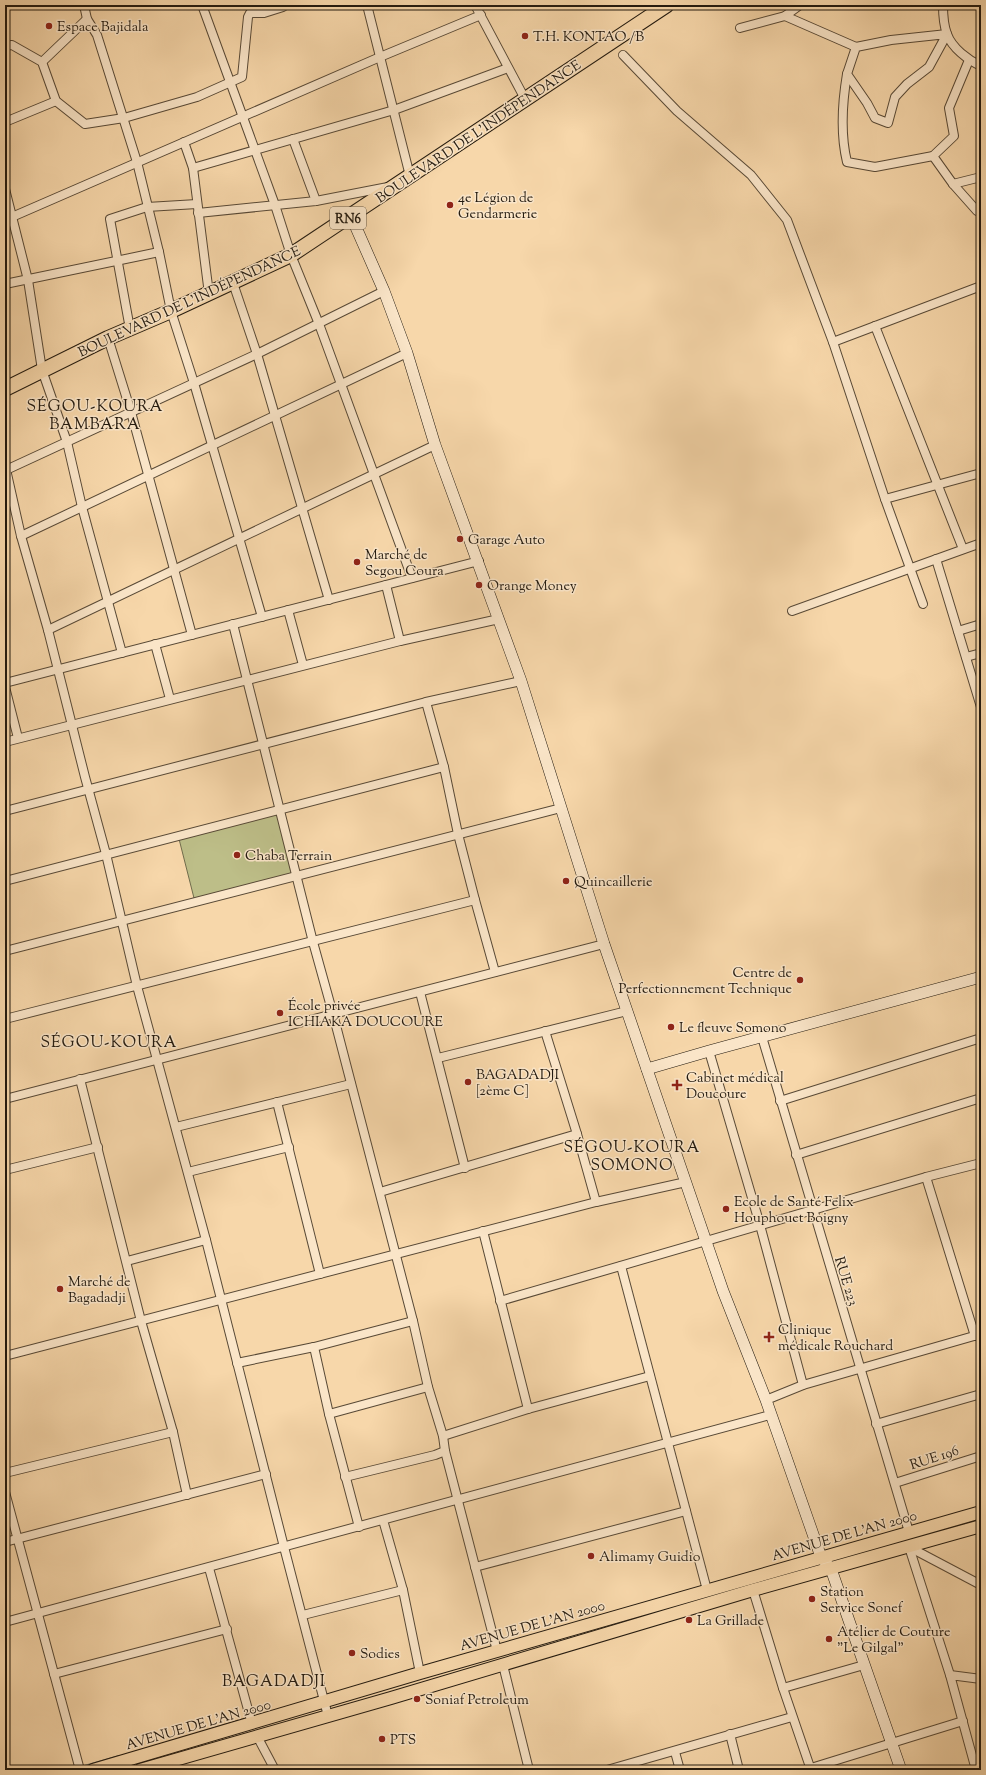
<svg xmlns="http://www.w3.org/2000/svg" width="986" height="1775" font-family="'Sorts Mill Goudy',serif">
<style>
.green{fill:#bdbe88;stroke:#706c4c}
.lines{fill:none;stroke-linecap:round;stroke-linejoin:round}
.stream{stroke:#6f7872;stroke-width:2}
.street-casing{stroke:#584936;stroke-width:10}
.secondary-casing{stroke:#231a0f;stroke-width:12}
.primary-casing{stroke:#231a0f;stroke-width:14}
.highway-casing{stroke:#231a0f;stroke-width:16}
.street{stroke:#fae5c8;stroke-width:8}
.secondary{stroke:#fae5c8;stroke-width:11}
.primary{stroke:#f7d7aa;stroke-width:12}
.highway{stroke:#f7d7aa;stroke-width:14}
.poi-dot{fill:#8f2418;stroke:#fae5c8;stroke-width:1.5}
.labels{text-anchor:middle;stroke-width:3;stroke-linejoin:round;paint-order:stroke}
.shield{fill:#fae5c8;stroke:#645746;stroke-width:1}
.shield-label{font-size:13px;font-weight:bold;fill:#231a0f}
.poi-label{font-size:14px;fill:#231a0f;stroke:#fae5c8;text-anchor:start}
.street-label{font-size:14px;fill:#231a0f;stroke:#fae5c8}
.quarter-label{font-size:16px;letter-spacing:1px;fill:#231a0f;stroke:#fae5c8}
</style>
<rect width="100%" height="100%" fill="#f7d7aa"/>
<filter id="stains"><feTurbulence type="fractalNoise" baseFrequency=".005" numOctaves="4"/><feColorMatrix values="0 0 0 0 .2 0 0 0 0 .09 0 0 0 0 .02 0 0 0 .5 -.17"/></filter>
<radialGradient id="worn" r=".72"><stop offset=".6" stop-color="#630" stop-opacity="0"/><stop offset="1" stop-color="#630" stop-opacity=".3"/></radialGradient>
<!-- green -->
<path class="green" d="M279,809l17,67 -101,26 -17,-67z"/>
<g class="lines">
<!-- stream -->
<g class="stream">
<path d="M81,1767l38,-11"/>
<path d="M71,1770l6,-2"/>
</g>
<!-- street casing -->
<g class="street-casing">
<g id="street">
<path d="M84,5l3,14 10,16 40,127 22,90 12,59 23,72 68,234"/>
<path d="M202,5l73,200 16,50 28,69 93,254"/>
<path d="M367,5l43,171"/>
<path d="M475,5l50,94"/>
<path d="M943,5c0,9 1,21 4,29 5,14 21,26 34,32"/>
<path d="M785,16l71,31"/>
<path d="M740,28l45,-12 15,-11"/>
<path d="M947,34l-18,33 -22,17 -12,13 -7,26 -13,-5 -8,-15 -20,-29 9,-27 35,-7z"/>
<path d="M5,46l7,-1 30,17 14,39 29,23 39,-6 73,-21 45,-20 6,-60 2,-4h14l19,-6 -1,-2"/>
<path d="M623,55l54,56 74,64 36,45 46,122 52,157 38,105"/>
<path d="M969,60l-20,48 5,28 -21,20 20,28 24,27 4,-1"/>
<path d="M42,62l45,-43"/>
<path d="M847,74c-5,30 -7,59 0,88l28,5 58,-11"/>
<path d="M5,122l51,-21"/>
<path d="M293,139l23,62"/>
<path d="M184,142l9,26 16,126"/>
<path d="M193,168l201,-58 114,-42"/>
<path d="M953,184l28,-7"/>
<path d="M5,189l23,91 14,90 25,72 15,65 40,146"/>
<path d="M198,213l118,-12 72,-14"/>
<path d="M5,220l375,-163 101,-42"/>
<path d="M233,283l24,71 72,246"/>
<path d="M5,284l154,-32"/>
<path d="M875,326l88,223"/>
<path d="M130,329l-20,-110 37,-12 50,-3"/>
<path d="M108,338l23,74 61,223"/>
<path d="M833,342l148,-56"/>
<path d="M5,465l16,71 27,94 37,147 21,77 31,132 69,254 78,307 44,169"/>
<path d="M6,470l251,-116 127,-63"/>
<path d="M885,499l96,-26"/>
<path d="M21,536l386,-183"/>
<path d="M936,559l45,148"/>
<path d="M386,585l14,56"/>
<path d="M288,610l15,55"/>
<path d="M792,611l189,-68"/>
<path d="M233,624l80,318 20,72 80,307 15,66 15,49 2,15 52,200"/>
<path d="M48,630l387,-185"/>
<path d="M958,631l23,-7"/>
<path d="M155,644l15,55"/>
<path d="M966,657l15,-4"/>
<path d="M5,683l474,-122"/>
<path d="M5,687l13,51"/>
<path d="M426,702l18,65 14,67 17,66 20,72"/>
<path d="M5,742l395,-101 99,-22"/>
<path d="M5,811l421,-109 95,-21"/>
<path d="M5,881l439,-114"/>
<path d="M5,951l556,-143"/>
<path d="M420,992l45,176"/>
<path d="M5,1019l470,-119"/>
<path d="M545,1031l32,103 19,68"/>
<path d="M762,1037l147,495"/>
<path d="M709,1051l51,174 43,160"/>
<path d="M438,1058l189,-47"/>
<path d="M80,1079l61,242 32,111 14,63"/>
<path d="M5,1099l599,-155"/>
<path d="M780,1101l201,-63"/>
<path d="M277,1102l43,172"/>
<path d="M176,1127l175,-43"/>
<path d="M796,1155l185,-57"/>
<path d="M5,1170l93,-23"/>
<path d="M188,1172l101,-25"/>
<path d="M926,1177l49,159"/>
<path d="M380,1192l197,-58"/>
<path d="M483,1231l45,178"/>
<path d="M127,1261l79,-21"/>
<path d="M621,1266l86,324"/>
<path d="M500,1301l426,-124 55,-14"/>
<path d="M314,1347l15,67 30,113"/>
<path d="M5,1356l591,-154 90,-20"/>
<path d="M237,1363l77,-16 99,-26"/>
<path d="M766,1400l37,-15 178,-51"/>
<path d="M329,1414l99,-27"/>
<path d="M876,1424l105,-30"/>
<path d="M443,1436l85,-27 122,-33"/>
<path d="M5,1473l168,-41"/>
<path d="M345,1477l90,-22 10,-4"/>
<path d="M895,1483l86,-27"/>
<path d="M5,1492l75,278"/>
<path d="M383,1520l20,70 17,83"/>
<path d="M5,1542l261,-68"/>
<path d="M909,1547l41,128"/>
<path d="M909,1547l72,38"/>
<path d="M475,1567l211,-56"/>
<path d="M209,1568l43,156"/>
<path d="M753,1590l30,98 28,82"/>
<path d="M303,1615l100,-25"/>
<path d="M5,1622l765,-207"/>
<path d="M503,1665l26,105"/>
<path d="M54,1674l173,-45"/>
<path d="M783,1688l81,-23"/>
<path d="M730,1734l9,36"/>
<path d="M257,1736l18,34"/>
<path d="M675,1752l5,18"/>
<path d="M811,1768l152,-47"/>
<path d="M607,1770l185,-53"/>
<path d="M976,1770l-26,-95 31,4"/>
</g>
</g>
<!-- secondary casing -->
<g class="secondary-casing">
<g id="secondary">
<path d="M351,216l33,75 23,62 28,92 86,236 83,263 119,347 43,109 55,157 10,12 70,201"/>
<path d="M647,1069l62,-18 272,-74"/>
</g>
</g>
<!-- primary casing -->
<g class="primary-casing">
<g id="primary">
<path d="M93,1770l327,-97 561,-161"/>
<path d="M140,1770l251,-72 362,-108 228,-64"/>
</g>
</g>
<!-- highway casing -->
<g class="highway-casing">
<path id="highway" d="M5,389l103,-51 63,-27 120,-56 376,-250"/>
</g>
<!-- street -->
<use href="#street" class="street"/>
<!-- secondary -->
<use href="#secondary" class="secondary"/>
<!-- primary -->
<use href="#primary" class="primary"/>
<!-- highway -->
<use href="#highway" class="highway"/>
</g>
<!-- markers -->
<g class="poi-dot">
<circle cx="49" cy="26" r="4"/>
<circle cx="525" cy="36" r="4"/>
<circle cx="450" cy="205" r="4"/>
<circle cx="460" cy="539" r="4"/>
<circle cx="357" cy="562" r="4"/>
<circle cx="479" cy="585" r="4"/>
<circle cx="237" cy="855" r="4"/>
<circle cx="566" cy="881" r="4"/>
<circle cx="800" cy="980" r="4"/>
<circle cx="280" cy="1013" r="4"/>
<circle cx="671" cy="1027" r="4"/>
<circle cx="468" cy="1082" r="4"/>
<path d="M675 1079h4v4h4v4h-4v4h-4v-4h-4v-4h4z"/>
<circle cx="726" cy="1209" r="4"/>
<circle cx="60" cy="1289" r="4"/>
<path d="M767 1331h4v4h4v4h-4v4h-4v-4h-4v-4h4z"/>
<circle cx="591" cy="1556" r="4"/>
<circle cx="812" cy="1599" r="4"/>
<circle cx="689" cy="1620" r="4"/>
<circle cx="829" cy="1639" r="4"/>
<circle cx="352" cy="1653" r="4"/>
<circle cx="417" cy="1699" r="4"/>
<circle cx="382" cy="1739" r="4"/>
</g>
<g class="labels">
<!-- shield labels -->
<rect class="shield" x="330" y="207" width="36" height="22" rx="3"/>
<g class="shield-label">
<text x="348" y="223">RN6</text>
</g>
<!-- poi labels -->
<g class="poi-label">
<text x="57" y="31">Espace Bajidala</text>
<text x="533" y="41">T.H. KONTAO /B</text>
<text x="458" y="202">4e Légion de<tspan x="458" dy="16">Gendarmerie</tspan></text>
<text x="468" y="544">Garage Auto</text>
<text x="365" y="559">Marché de<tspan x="365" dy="16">Segou Coura</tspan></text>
<text x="487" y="590">Orange Money</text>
<text x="245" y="860">Chaba Terrain</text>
<text x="574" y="886">Quincaillerie</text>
<text x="792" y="977" text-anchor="end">Centre de<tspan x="792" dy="16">Perfectionnement Technique</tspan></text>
<text x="288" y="1010">École privée<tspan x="288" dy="16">ICHIAKA DOUCOURE</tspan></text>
<text x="679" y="1032">Le fleuve Somono</text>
<text x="476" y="1079">BAGADADJI<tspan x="476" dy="16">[2ème C]</tspan></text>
<text x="686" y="1082">Cabinet médical<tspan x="686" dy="16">Doucoure</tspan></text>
<text x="734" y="1206">Ecole de Santé Felix<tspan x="734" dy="16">Houphouet Boigny</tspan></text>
<text x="68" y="1286">Marché de<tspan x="68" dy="16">Bagadadji</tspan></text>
<text x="778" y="1334">Clinique<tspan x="778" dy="16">médicale Rouchard</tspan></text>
<text x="599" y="1561">Alimamy Guidio</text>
<text x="820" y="1596">Station<tspan x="820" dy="16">Service Sonef</tspan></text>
<text x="697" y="1625">La Grillade</text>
<text x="837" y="1636">Atélier de Couture<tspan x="837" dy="16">"Le Gilgal"</tspan></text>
<text x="360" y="1658">Sodies</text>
<text x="425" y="1704">Soniaf Petroleum</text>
<text x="390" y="1744">PTS</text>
</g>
<!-- street labels -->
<g class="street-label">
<text transform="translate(478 131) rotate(-34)" y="5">BOULEVARD DE L'INDÉPENDANCE</text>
<text transform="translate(189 301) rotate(-25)" y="5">BOULEVARD DE L'INDÉPENDANCE</text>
<text transform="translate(847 1281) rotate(73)" y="5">RUE 223</text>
<text transform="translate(934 1457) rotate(-18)" y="5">RUE 196</text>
<text transform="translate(844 1535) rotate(-16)" y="5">AVENUE DE L'AN 2000</text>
<text transform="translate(532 1625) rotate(-16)" y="5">AVENUE DE L'AN 2000</text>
<text transform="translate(198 1724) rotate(-16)" y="5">AVENUE DE L'AN 2000</text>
</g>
<!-- quarter labels -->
<g class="quarter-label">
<text x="95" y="411">SÉGOU-KOURA<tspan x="95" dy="18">BAMBARA</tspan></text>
<text x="109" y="1047">SÉGOU-KOURA</text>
<text x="632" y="1152">SÉGOU-KOURA<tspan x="632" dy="18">SOMONO</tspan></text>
<text x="274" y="1686">BAGADADJI</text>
</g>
</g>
<!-- margin -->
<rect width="986" height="1775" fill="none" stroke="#f7d7aa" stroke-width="20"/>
<rect x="6" y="6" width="974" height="1763" fill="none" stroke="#231a0f" stroke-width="2"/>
<rect x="10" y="10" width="966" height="1755" fill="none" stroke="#231a0f"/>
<rect width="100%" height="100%" filter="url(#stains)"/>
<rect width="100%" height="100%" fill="url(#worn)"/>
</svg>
